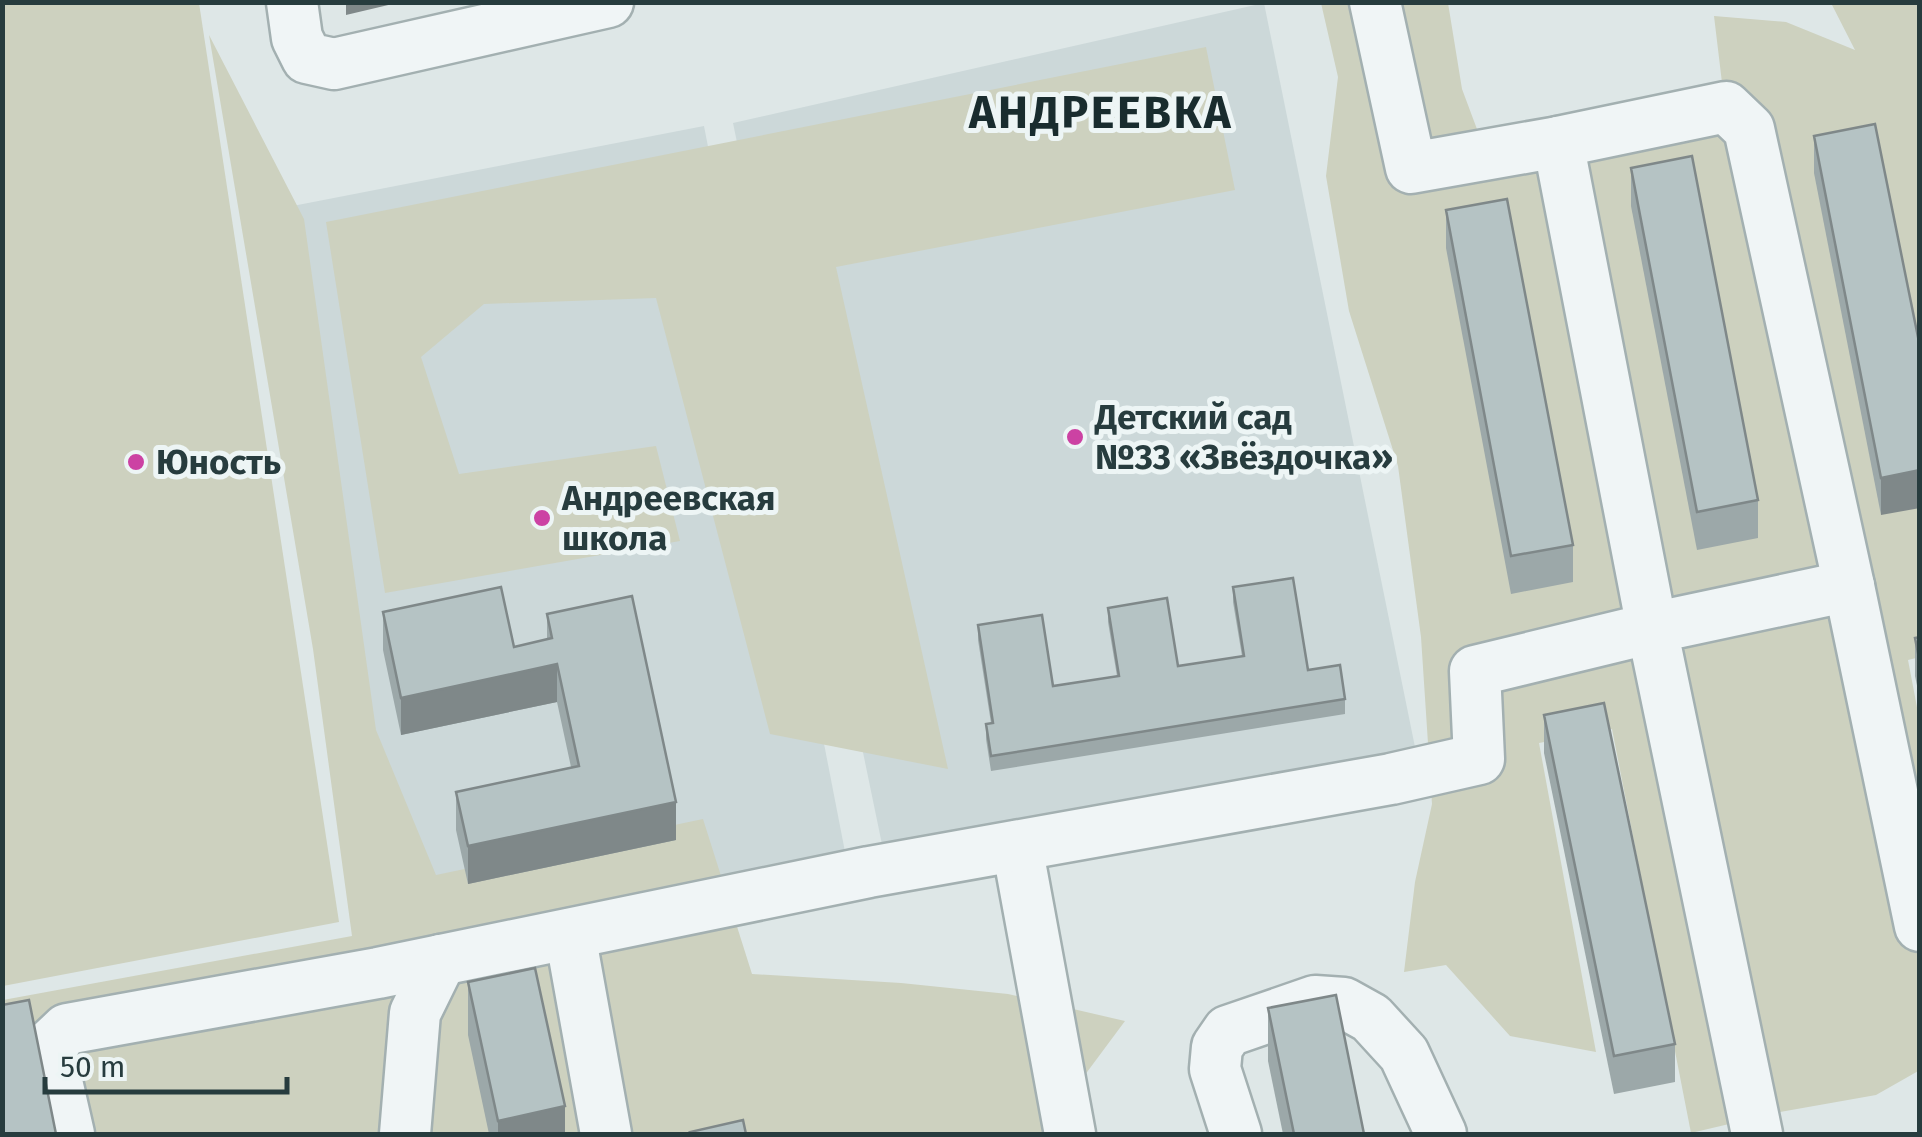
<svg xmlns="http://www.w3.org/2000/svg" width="1922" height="1137" font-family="'Fira Sans',sans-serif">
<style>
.built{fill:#ccd8d9}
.green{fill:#cdd1bf}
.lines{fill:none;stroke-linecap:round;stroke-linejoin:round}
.minor-casing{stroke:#a3b0b1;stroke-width:55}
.minor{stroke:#f0f5f6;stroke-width:50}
.wall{fill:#9ca8a9}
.shaded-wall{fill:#7f8889}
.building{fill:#b5c3c4;stroke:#7f8889;stroke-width:2.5}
.poi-dot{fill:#cc42a3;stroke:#edf5f5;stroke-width:4}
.labels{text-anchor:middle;stroke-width:10;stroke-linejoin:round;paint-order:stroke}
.poi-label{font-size:35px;font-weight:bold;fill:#273c3e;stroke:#edf5f5;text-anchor:start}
.district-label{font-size:45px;font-weight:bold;letter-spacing:2.5px;fill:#192c2e;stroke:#edf5f5}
</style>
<rect width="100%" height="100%" fill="#dee7e7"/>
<!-- built -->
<g class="built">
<path d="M1264,3l152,749 -532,102 -151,-731z"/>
<path d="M704,126l143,736 -458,89 -143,-736z"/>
</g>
<!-- green -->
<g class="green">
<path d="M2,3h197l140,919 -336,64z"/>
<path d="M1321,3h127l14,86 31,83 230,-81 -9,-75 72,6 69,28 -24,-47h88l1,654 -12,3 12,63v347l-44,25 -96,17 -89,21 -79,-404 -73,14 57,309 -86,-16 -64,-71 -42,7 11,-90 17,-78 -11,-167 -23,-171 -49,-155 -23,-135 12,-99z"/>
<path d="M209,35l95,184 72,511 60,145 267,-56 49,155 149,9 107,11 117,27 -55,74 15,39h-1082v-134l349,-64 -39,-287z"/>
<path d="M1206,47l29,143 -399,77 112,502 -178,-35 -114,-436 -172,6 -63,53 38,117 197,-28 24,95 -295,52 -59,-371z"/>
</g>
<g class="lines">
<!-- minor casing -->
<g class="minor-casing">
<g id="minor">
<path d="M292,2l5,36 10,20 27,6 274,-62"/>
<path d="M1375,2l36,166 147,-26 168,-35 23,22 100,457 71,340"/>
<path d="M1017,846l53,288"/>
<path d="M570,934l36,200"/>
<path d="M69,1134l-20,-88 18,-17 311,-56 491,-101 522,-93 88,-20 -4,-88 177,-43 -94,-486"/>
<path d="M405,1134l10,-121 26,-53"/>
<path d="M1236,1134l-21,-65 2,-22 11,-16 87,-30 29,2 27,15 33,36 37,80"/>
<path d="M1757,1134l-105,-506 197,-42"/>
</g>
</g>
<!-- minor -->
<use href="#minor" class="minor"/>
</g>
<!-- wall -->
<g class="wall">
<path d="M1814,136l106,211 -39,168 -67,-342z"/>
<path d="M1631,168l127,332v38l-61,12 -66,-344z"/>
<path d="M1446,210l127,335v37l-62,12 -65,-346z"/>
<path d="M1233,587l75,83 37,29v15l-354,57 -5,-32v-15l5,-1 -13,-83v-15l75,61 64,-10 -9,-54v-14l70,58 64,-10 -9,-54z"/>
<path d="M383,612l131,35 33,-8v-25l129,226 -208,44 -12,-54v-38l115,-25 -14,-65 -156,33 -18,-85z"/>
<path d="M1920,637v63l-5,-24v-38z"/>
<path d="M1544,715l131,329v38l-61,12 -70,-341z"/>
<path d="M468,982l97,152h-76l-21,-99z"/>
<path d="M1268,1008l96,126h-81l-15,-73z"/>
</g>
<!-- shaded-wall -->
<g class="shaded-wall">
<path d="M346,2h55l-55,13z"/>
<path d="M1920,470v38l-39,7v-37z"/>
<path d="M557,664v38l-156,33v-37z"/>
<path d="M676,802v38l-208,44v-38z"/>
<path d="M565,1106v28h-67v-13z"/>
</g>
<!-- building -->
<g class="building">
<path d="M1875,124l45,223v123l-39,8 -67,-342z"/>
<path d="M1692,156l66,344 -61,12 -66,-344z"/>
<path d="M1507,199l66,346 -62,11 -65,-346z"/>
<path d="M1293,578l15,92 32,-5 5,34 -354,57 -5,-32 7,-1 -15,-98 64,-10 11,71 66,-10 -11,-68 59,-10 11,68 66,-10 -11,-69z"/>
<path d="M501,587l13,60 38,-9 -5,-24 85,-18 44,206 -208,44 -12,-54 123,-26 -22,-102 -156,34 -18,-86z"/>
<path d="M1920,637v26l-5,-25z"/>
<path d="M1604,703l71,341 -61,12 -70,-341z"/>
<path d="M535,968l30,138 -67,15 -30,-139z"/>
<path d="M1336,995l28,139h-70l-26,-126z"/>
<path d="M29,1000l27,134h-54v-129z"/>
<path d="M743,1120l3,14h-55l-1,-2z"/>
</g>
<!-- markers -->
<g class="poi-dot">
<circle cx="1075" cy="437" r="10"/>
<circle cx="136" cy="462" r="10"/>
<circle cx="542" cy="518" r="10"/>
</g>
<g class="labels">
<!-- poi labels -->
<g class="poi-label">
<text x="1095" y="429">Детский сад<tspan x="1095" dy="40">№33 «Звёздочка»</tspan></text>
<text x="156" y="474">Юность</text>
<text x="562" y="510">Андреевская<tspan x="562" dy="40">школа</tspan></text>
</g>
<!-- district labels -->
<g class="district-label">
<text x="1101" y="128">АНДРЕЕВКА</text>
</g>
</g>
<!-- border -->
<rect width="1922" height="1137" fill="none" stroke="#273c3e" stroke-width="10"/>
<!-- scale -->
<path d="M45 1077v15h242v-15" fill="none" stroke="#273c3e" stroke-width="5"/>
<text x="60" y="1077" font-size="30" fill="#273c3e" stroke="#edf5f5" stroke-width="8" paint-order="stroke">50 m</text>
</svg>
